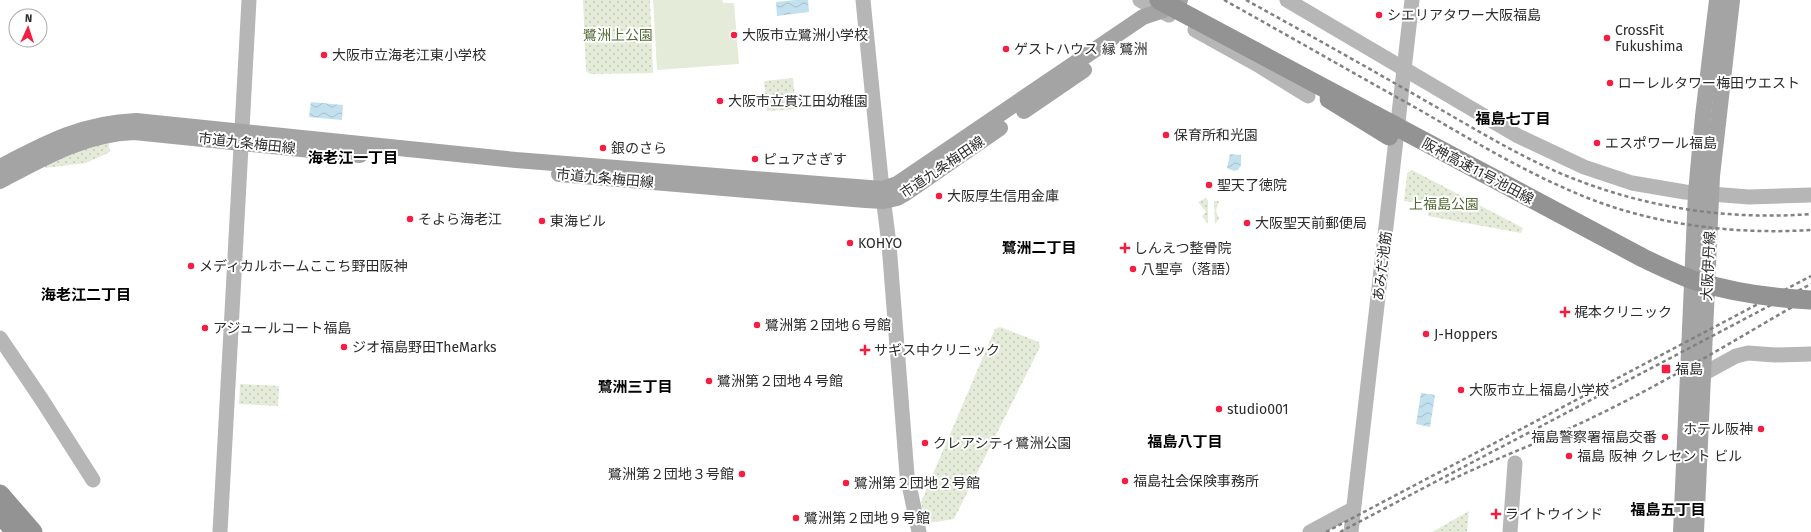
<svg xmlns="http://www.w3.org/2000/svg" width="1811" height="532" font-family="'Fira Sans','Noto Sans JP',sans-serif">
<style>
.grass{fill:#e4ebd8}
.park{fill:url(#park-dots)}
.water{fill:url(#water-waves)}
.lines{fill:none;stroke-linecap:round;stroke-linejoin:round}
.secondary{stroke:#b6b6b6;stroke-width:15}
.primary{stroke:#a4a4a4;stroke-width:16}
.highway{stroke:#939393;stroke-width:19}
.rail{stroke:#818181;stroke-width:2.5;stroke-dasharray:4 3;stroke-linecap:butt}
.highway-bridge{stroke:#939393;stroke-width:19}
.poi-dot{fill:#f31e41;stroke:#fff;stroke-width:1.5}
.labels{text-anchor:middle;stroke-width:4;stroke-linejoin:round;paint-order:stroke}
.poi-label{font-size:14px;fill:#2c2c2c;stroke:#fff;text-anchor:start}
.park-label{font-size:14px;fill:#546b36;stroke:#fff}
.street-label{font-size:14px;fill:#2c2c2c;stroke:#fff}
.neighbourhood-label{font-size:15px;font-weight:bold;fill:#000;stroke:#fff}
</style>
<defs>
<pattern id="park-dots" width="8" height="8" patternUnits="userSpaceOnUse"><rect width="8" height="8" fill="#e4ebd8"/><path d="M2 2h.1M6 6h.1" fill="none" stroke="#c4caba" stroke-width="1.8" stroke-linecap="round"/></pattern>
<pattern id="water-waves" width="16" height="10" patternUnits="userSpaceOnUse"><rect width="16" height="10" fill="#c2e0ed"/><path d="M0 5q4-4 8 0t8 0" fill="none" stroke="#a7c0cb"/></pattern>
</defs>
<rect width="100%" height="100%" fill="#fff"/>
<!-- grass -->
<path class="grass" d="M653,0h69l1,3h11l5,61 -82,6z"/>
<!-- park -->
<g class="park">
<path d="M583,0h67l3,73 -63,1 -4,-3z"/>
<path d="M793,78l3,31 -29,2 -3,-30z"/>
<path d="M108,141l2,11 -24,11 -41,5v-4l4,-4z"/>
<path d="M1412,170l111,58 -2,5 -93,-17 1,-12 -25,-3 3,-26v-2z"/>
<path d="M1206,198l2,3v23l-6,-8 4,-4 -8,-10z"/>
<path d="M1214,201h5l-3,10 3,8 -4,5z"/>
<path d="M1000,327l39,15 1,5 -86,172 -25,4 -4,-3 -4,-18 74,-173z"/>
<path d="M240,384l39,2 -1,20 -39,-2z"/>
<path d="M1469,511l-2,21h-35z"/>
</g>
<!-- water -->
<g class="water">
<path d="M795,0h13l1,12 -32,4 -1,-14z"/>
<path d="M311,102l32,3 -1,15 -33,-3z"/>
<path d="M1230,154l11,1v10l-3,5 -4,1 -7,-3z"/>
<path d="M1421,393l14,2 -5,32 -14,-3z"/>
</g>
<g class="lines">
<!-- secondary -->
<g class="secondary">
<path d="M863,0l19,189 7,55 18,231 12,57"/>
<path d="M1140,0l29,15"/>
<path d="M1287,0l231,136 66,31 48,16 53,9 64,5 62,-2"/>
<path d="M1195,30l63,35 50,31"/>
<path d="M0,338l42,62 51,80"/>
<path d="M1703,374l33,-18 12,-3 27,2 36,-1"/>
<path d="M220,532l29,-532"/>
<path d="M1310,532l43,-23"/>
<path d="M1351,532l61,-532"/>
<path d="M1510,532l5,-69"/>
</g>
<!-- primary -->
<g class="primary">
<path d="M1024,111l60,-41"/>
<path d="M0,167c46,-24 83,-44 136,-46l380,39 366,29 15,-5 246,-167 18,-6 19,-11"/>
<path d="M559,174l306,26 19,1 13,-3 9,-5 94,-65"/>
<path d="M0,181c43,-23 84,-47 134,-49l226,23"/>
<path d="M1681,532l15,-339 7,-77 14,-116"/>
<path d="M1696,532l16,-356 20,-176"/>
</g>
<!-- highway -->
<g class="highway">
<path d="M1329,99l60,37"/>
<path d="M0,494l33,38"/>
<path d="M0,514l15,18"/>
</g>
<!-- rail -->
<g class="rail">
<path d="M1224,0c65,36 129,73 194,109 50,29 100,59 153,82 74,33 160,44 240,39"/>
<path d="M1246,0c60,33 119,66 178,100 50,28 100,60 153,80 75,29 155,40 234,34"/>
<path d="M1445,483c44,-22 91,-39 136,-60 79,-37 154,-83 230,-127"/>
<path d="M1326,532l485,-256"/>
<path d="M1340,532l471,-248"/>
</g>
<!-- highway-bridge -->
<path class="highway-bridge" d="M1159,0l484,258c17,8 35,17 53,23 38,12 76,17 115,19"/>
</g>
<!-- markers -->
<g class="poi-dot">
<circle cx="1379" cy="15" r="4"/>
<circle cx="734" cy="35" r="4"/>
<circle cx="1607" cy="38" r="4"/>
<circle cx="1006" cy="49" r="4"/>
<circle cx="324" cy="55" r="4"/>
<circle cx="1610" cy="83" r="4"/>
<circle cx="720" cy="101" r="4"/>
<circle cx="1166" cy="135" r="4"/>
<circle cx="1597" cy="143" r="4"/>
<circle cx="603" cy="148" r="4"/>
<circle cx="755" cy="159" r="4"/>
<circle cx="1209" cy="185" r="4"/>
<circle cx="939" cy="196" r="4"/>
<circle cx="410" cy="219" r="4"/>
<circle cx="542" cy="221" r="4"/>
<circle cx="1247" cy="223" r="4"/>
<circle cx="850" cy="243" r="4"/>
<path d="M1123 242h4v4h4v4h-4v4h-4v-4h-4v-4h4z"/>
<circle cx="191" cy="266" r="4"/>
<circle cx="1133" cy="269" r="4"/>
<path d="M1563 306h4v4h4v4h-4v4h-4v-4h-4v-4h4z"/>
<circle cx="757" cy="325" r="4"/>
<circle cx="205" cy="328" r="4"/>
<circle cx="1426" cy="334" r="4"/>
<circle cx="344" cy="347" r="4"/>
<path d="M863 344h4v4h4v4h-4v4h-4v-4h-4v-4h4z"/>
<rect x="1661" y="364" width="10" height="10" rx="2"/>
<circle cx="709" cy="381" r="4"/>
<circle cx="1461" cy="390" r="4"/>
<circle cx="1219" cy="409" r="4"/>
<circle cx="1761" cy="429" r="4"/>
<circle cx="1665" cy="437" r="4"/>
<circle cx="925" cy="443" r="4"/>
<circle cx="1569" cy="456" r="4"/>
<circle cx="742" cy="474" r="4"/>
<circle cx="1125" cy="481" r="4"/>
<circle cx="846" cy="483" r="4"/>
<path d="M1494 508h4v4h4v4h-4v4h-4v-4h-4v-4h4z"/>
<circle cx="796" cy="518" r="4"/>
</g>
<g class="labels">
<!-- poi labels -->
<g class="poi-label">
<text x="1387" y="20">シエリアタワー大阪福島</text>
<text x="1615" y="35">CrossFit<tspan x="1615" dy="16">Fukushima</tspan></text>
<text x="742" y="40">大阪市立鷺洲小学校</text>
<text x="1014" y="54">ゲストハウス 縁 鷺洲</text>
<text x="332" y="60">大阪市立海老江東小学校</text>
<text x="1618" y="88">ローレルタワー梅田ウエスト</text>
<text x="728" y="106">大阪市立貫江田幼稚園</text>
<text x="1174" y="140">保育所和光園</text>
<text x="1605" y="148">エスポワール福島</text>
<text x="611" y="153">銀のさら</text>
<text x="763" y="164">ピュアさぎす</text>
<text x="1217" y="190">聖天了徳院</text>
<text x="947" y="201">大阪厚生信用金庫</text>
<text x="418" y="224">そよら海老江</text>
<text x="550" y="226">東海ビル</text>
<text x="1255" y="228">大阪聖天前郵便局</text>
<text x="858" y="248">KOHYO</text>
<text x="1134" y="253">しんえつ整骨院</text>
<text x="199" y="271">メディカルホームここち野田阪神</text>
<text x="1141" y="274">八聖亭（落語）</text>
<text x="1574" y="317">梶本クリニック</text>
<text x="765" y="330">鷺洲第２団地６号館</text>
<text x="213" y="333">アジュールコート福島</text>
<text x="1434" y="339">J-Hoppers</text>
<text x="352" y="352">ジオ福島野田TheMarks</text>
<text x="874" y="355">サギス中クリニック</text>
<text x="1675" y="374">福島</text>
<text x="717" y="386">鷺洲第２団地４号館</text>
<text x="1469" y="395">大阪市立上福島小学校</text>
<text x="1227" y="414">studio001</text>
<text x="1753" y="434" text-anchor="end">ホテル阪神</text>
<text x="1657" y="442" text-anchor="end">福島警察署福島交番</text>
<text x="933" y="448">クレアシティ鷺洲公園</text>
<text x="1577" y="461">福島 阪神 クレセント ビル</text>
<text x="734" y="479" text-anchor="end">鷺洲第２団地３号館</text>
<text x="1133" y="486">福島社会保険事務所</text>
<text x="854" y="488">鷺洲第２団地２号館</text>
<text x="1505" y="519">ライトウインド</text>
<text x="804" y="523">鷺洲第２団地９号館</text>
</g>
<!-- park labels -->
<g class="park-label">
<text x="618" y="40">鷺洲上公園</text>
<text x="1444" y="209">上福島公園</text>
</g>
<!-- street labels -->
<g class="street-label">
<text transform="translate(247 143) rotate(6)" y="5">市道九条梅田線</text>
<text transform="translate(942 167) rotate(-34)" y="5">市道九条梅田線</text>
<text transform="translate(1478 171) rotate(28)" y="5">阪神高速11号池田線</text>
<text transform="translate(605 178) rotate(5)" y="5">市道九条梅田線</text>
<text transform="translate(1382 266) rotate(-83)" y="5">あみだ池筋</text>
<text transform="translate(1708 266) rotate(-87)" y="5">大阪伊丹線</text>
</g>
<!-- neighbourhood labels -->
<g class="neighbourhood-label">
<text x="1513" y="124">福島七丁目</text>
<text x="353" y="163">海老江一丁目</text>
<text x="1039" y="253">鷺洲二丁目</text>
<text x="86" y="300">海老江二丁目</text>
<text x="635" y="392">鷺洲三丁目</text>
<text x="1185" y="447">福島八丁目</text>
<text x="1668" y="515">福島五丁目</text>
</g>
</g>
<!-- north arrow -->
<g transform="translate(28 28) rotate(3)"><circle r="19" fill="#ffffff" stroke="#ababab"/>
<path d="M0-3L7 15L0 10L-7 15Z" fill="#f31e41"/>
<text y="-6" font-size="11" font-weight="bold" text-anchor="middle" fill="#2c2c2c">N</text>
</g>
</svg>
